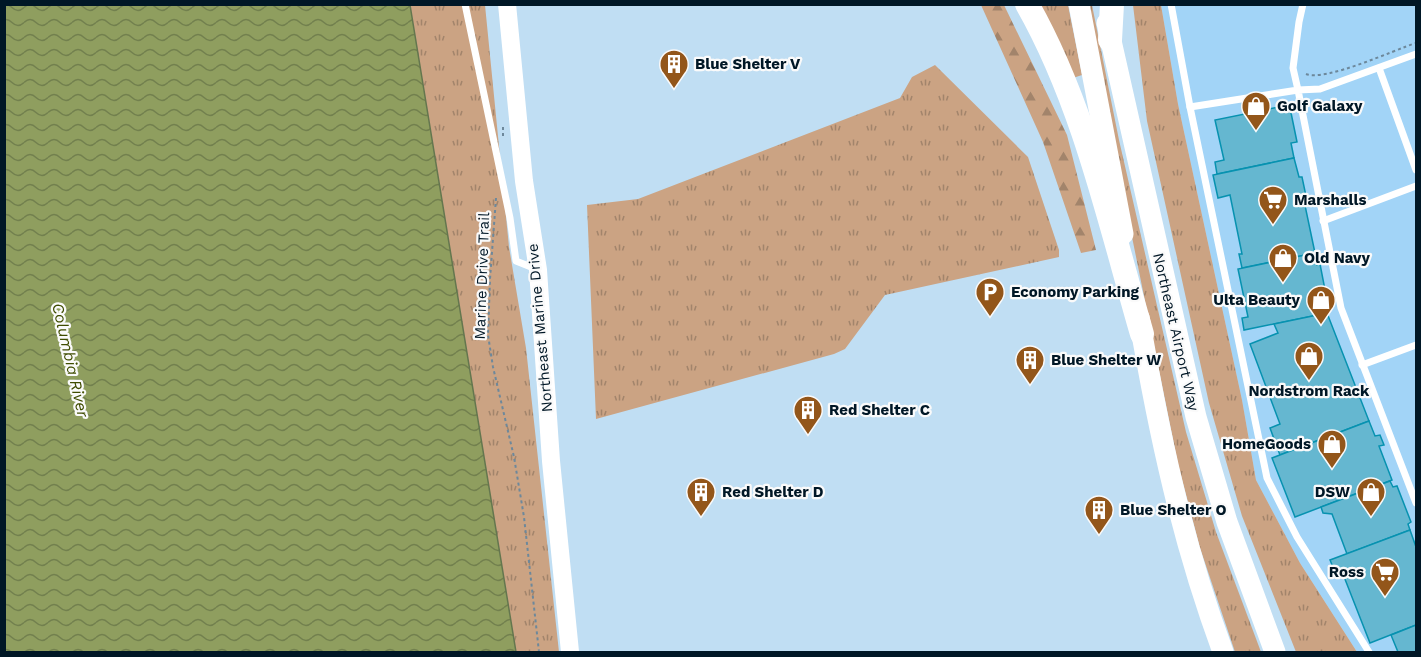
<svg xmlns="http://www.w3.org/2000/svg" width="1421" height="657" font-family="'Work Sans',sans-serif">
<style>
.built{fill:#a2d4f7}
.grass{fill:url(#grass-tufts)}
.forest{fill:url(#forest-firs)}
.water{fill:url(#water-waves);stroke:#64764e;stroke-width:1.5}
.building{fill:#65b7d0;stroke:#0792b0;stroke-width:1.5}
.lines{fill:none;stroke-linecap:round;stroke-linejoin:round}
.path{stroke:#6d889b;stroke-width:2;stroke-dasharray:3 3;stroke-linecap:butt}
.lane{stroke:#fff;stroke-width:7}
.secondary{stroke:#fff;stroke-width:18}
.primary{stroke:#fff;stroke-width:21}
.highway{stroke:#fff;stroke-width:24}
.labels{text-anchor:middle;stroke-width:4.5;stroke-linejoin:round;paint-order:stroke}
.poi-label{font-size:15px;font-weight:bold;fill:#001726;stroke:#fafafa;text-anchor:start}
.street-label{font-size:15px;fill:#001726;stroke:#fafafa}
.water-label{font-size:16px;font-style:italic;fill:#3f4c00;stroke:#fafafa}
</style>
<defs>
<pattern id="grass-tufts" width="24" height="20" patternUnits="userSpaceOnUse" patternTransform="scale(1.5)"><rect width="24" height="20" fill="#cba383"/><path d="M3 7l-1-3M5 7V3M7 7l1-3M15 17l-1-3M17 17v-4M19 17l1-3" fill="none" stroke="#a2846b"/></pattern>
<pattern id="forest-firs" width="22" height="20" patternUnits="userSpaceOnUse" patternTransform="scale(1.5)"><rect width="22" height="20" fill="#cba383"/><path d="M5 1l3.5 6h-7zM16 11l3.5 6h-7z" fill="#a2846b"/></pattern>
<pattern id="water-waves" width="16" height="10" patternUnits="userSpaceOnUse" patternTransform="scale(1.5)"><rect width="16" height="10" fill="#8f9e5f"/><path d="M0 5q4-4 8 0t8 0" fill="none" stroke="#72804e"/></pattern>
</defs>
<rect width="100%" height="100%" fill="#c0def3"/>
<!-- built -->
<path class="built" d="M1161,5h255v647h-59l-57,-89 -44,-83 -14,-80 -64,-296z"/>
<!-- grass -->
<g class="grass">
<path d="M410,5h75l24,242 17,101 33,304h-43z"/>
<path d="M1035,5h33l14,70 -12,4z"/>
<path d="M1085,5h7l27,135 67,292 30,100 45,120h-26l-35,-104 -22,-84z"/>
<path d="M1133,5h28l17,99 64,296 14,80 44,83 57,89h-61l-54,-136 -33,-113 -62,-282z"/>
<path d="M935,65l93,92 31,93v7l-174,38 -40,54 -11,5 -238,65 -9,-214 51,-6 262,-101 12,-21z"/>
</g>
<!-- forest -->
<path class="forest" d="M981,5h23l63,130 29,115 -15,3 -38,-111z"/>
<!-- water -->
<path class="water" d="M4,5h406l106,647h-511z"/>
<!-- building -->
<g class="building">
<path d="M1289,103l8,39 -6,1 3,15 -77,16 -2,-12 9,-2 -9,-40 69,-14 -1,-2z"/>
<path d="M1294,158l5,19h3l4,19h-3l12,57 -73,15 -3,-14h3l-12,-59 -12,3 -5,-23z"/>
<path d="M1315,253l2,12 3,-1 7,36h-2l2,13 -83,17 -2,-12 6,-1 -10,-48z"/>
<path d="M1327,313l42,108 -89,34 -10,-27 10,-4 -30,-80 28,-11 -4,-9z"/>
<path d="M1369,421l6,15 5,-1 4,10 -5,1 13,34 -97,37 -23,-59z"/>
<path d="M1390,481l3,6 4,-1 14,36 -3,2 2,6 -63,24 -15,-40 -9,-1 -2,-6z"/>
<path d="M1410,530l6,17v78l-46,18 -29,-74 -6,3 -5,-12z"/>
<path d="M1416,625v27h-18l-7,-17z"/>
</g>
<g class="lines">
<!-- path -->
<g class="path">
<path d="M1306,74c19,8 88,-24 110,-31"/>
<path d="M503,136v-12"/>
<path d="M496,198l-6,81 -2,56 5,32 21,90 10,60 15,135"/>
</g>
<!-- lane -->
<g class="lane">
<path d="M465,4l45,214 6,43 20,8"/>
<path d="M1171,4l19,103 77,371 30,59 72,115"/>
<path d="M1416,54l-96,35 -22,1 43,218 75,195"/>
<path d="M1379,68l37,102"/>
<path d="M1190,107l108,-17 -5,-22 6,-46 4,-18"/>
<path d="M1323,221l93,-35"/>
<path d="M1362,365l54,-20"/>
</g>
<!-- secondary -->
<path class="secondary" d="M507,4l17,177 14,89 13,191 19,191"/>
<!-- primary -->
<g class="primary">
<path d="M1079,4l44,230"/>
<path d="M1107,23l89,394 31,105 48,130"/>
<path d="M1139,317c20,117 43,224 84,335"/>
</g>
<!-- highway -->
<g class="highway">
<path d="M1027,4c57,100 83,220 115,330"/>
<path d="M1110,40l2,-36"/>
</g>
</g>
<!-- icons -->
<defs>
<g id="building-pin" transform="scale(1.5)"><path d="M0 17L-7.5 6A9.5 9.5 0 1 1 7.5 6Z" fill="#93561a" stroke="#fafafa"/><path d="M-4-6H4V6H1V3H-1V6H-4ZM-2.5-4.3h1.7v1.8h-1.7ZM.8-4.3h1.7v1.8H.8ZM-2.5-1h1.7V.8h-1.7ZM.8-1h1.7V.8H.8Z" fill="#fff"/></g>
<g id="shop-pin" transform="scale(1.5)"><path d="M0 17L-7.5 6A9.5 9.5 0 1 1 7.5 6Z" fill="#93561a" stroke="#fafafa"/><path d="M-5-2.5h2.3a2.7 3.5 0 0 1 5.4 0H5L5.5 6h-11ZM-1.5-2.5h3a1.5 2.3 0 0 0-3 0Z" fill="#fff"/></g>
<g id="supermarket-pin" transform="scale(1.5)"><path d="M0 17L-7.5 6A9.5 9.5 0 1 1 7.5 6Z" fill="#93561a" stroke="#fafafa"/><path d="M-6-5.5h2.5l.6 2H6L4.5 2H-2.5L-4.4-4H-6ZM-1.5 3.2a1.3 1.3 0 1 0 .1 0ZM3 3.2a1.3 1.3 0 1 0 .1 0Z" fill="#fff"/></g>
<g id="parking-pin" transform="scale(1.5)"><path d="M0 17L-7.5 6A9.5 9.5 0 1 1 7.5 6Z" fill="#93561a" stroke="#fafafa"/><path d="M-3.5-5.5H1a3.5 3.5 0 0 1 0 7H-1V5.5H-3.5ZM-1-3.4V-.6H.8a1.4 1.4 0 0 0 0-2.8Z" fill="#fff"/></g>
</defs>
<g fill-rule="evenodd">
<use href="#building-pin" x="674" y="64"/>
<use href="#shop-pin" x="1256" y="106"/>
<use href="#supermarket-pin" x="1273" y="200"/>
<use href="#shop-pin" x="1283" y="258"/>
<use href="#parking-pin" x="990" y="292"/>
<use href="#shop-pin" x="1321" y="300"/>
<use href="#shop-pin" x="1309" y="356"/>
<use href="#building-pin" x="1030" y="360"/>
<use href="#building-pin" x="808" y="410"/>
<use href="#shop-pin" x="1332" y="444"/>
<use href="#building-pin" x="701" y="492"/>
<use href="#shop-pin" x="1371" y="492"/>
<use href="#building-pin" x="1099" y="510"/>
<use href="#supermarket-pin" x="1385" y="572"/>
</g>
<g class="labels">
<!-- poi labels -->
<g class="poi-label">
<text x="695" y="69">Blue Shelter V</text>
<text x="1277" y="111">Golf Galaxy</text>
<text x="1294" y="205">Marshalls</text>
<text x="1304" y="263">Old Navy</text>
<text x="1011" y="297">Economy Parking</text>
<text x="1300" y="305" text-anchor="end">Ulta Beauty</text>
<text x="1051" y="365">Blue Shelter W</text>
<text x="1309" y="396" text-anchor="middle">Nordstrom Rack</text>
<text x="829" y="415">Red Shelter C</text>
<text x="1311" y="449" text-anchor="end">HomeGoods</text>
<text x="722" y="497">Red Shelter D</text>
<text x="1350" y="497" text-anchor="end">DSW</text>
<text x="1120" y="515">Blue Shelter O</text>
<text x="1364" y="577" text-anchor="end">Ross</text>
</g>
<!-- street labels -->
<g class="street-label">
<text transform="translate(482 276) rotate(-88)" y="5">Marine Drive Trail</text>
<text transform="translate(540 328) rotate(-95)" y="5">Northeast Marine Drive</text>
<text transform="translate(1176 332) rotate(77)" y="5">Northeast Airport Way</text>
</g>
<!-- water labels -->
<g class="water-label">
<text transform="translate(71 360) rotate(77)" y="6">Columbia River</text>
</g>
</g>
<!-- border -->
<rect width="1421" height="657" fill="none" stroke="#001726" stroke-width="12"/>
</svg>
